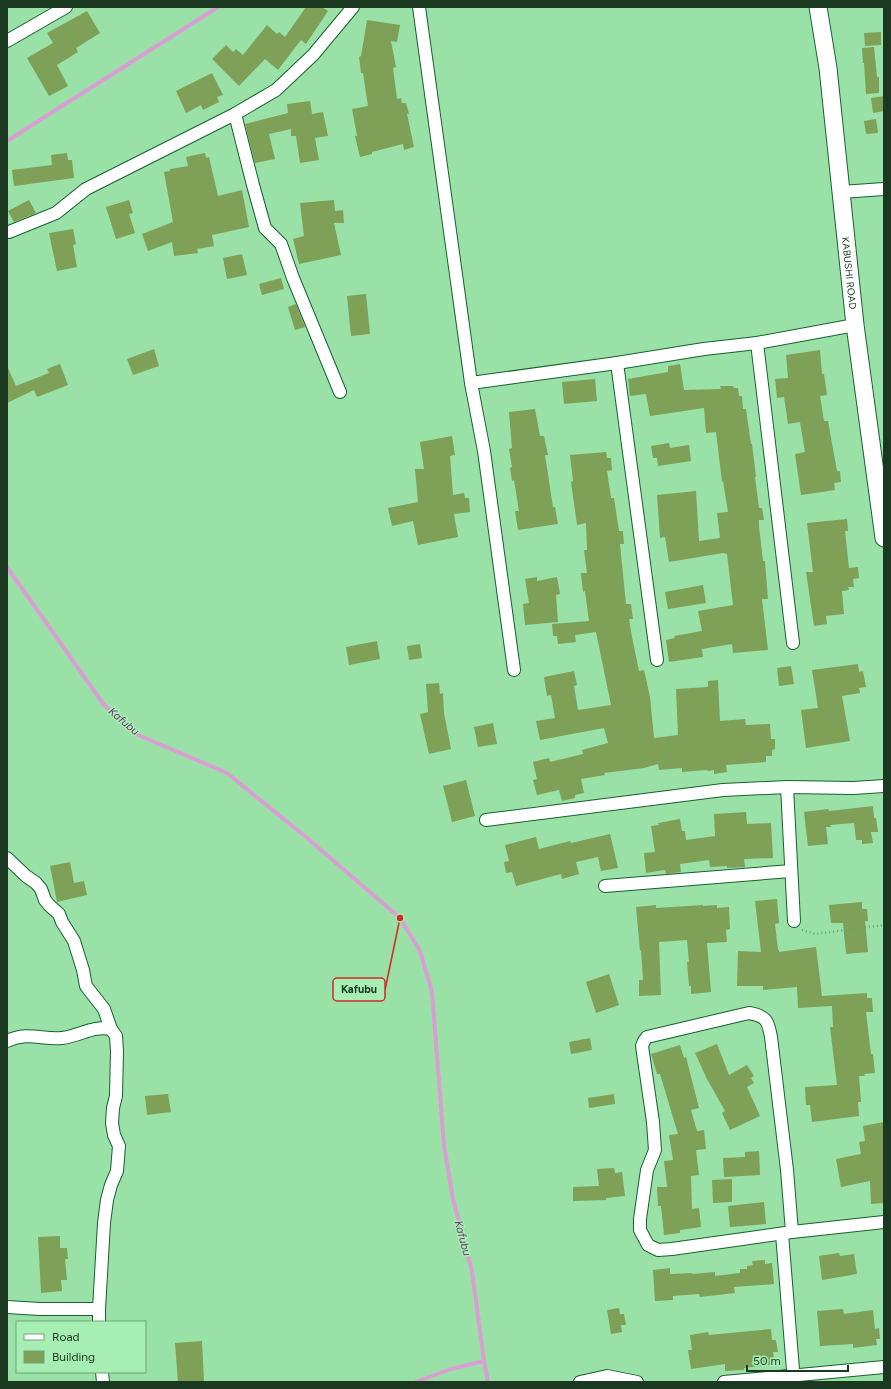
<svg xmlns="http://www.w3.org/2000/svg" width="891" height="1389" font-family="Figtree,sans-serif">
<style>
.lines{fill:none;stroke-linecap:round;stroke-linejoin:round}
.stream{stroke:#da9ed4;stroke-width:4}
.building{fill:#7ea057}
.street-casing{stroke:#17612f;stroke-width:14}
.secondary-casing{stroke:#17612f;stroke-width:19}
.path{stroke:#69a174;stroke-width:2.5;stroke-dasharray:1 3;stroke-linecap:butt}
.street{stroke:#fff;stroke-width:12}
.secondary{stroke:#fff;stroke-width:17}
.labels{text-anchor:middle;stroke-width:3;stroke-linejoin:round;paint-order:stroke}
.street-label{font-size:10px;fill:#1b3821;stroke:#a6eeb4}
.water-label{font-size:11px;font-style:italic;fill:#773173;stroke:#a6eeb4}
.leader{fill:none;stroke:#d62828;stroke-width:1.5}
.callout-dot{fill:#d62828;stroke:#a6eeb4;stroke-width:1.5}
.callout{fill:#a6eeb4;stroke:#d62828;stroke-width:1.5}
.callout-label{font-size:11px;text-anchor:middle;font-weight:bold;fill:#1b3821}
</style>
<rect width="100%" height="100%" fill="#99e1a7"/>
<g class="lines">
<!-- stream -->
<g class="stream">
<path d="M7,141l211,-134"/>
<path d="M7,567l97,138 34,30 89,38 80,65 93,80 20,33 12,41 12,153 9,54 19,72 12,90 4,21"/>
<path d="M416,1382l35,-13 33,-8"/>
</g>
</g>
<!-- building -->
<g class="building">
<path d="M306,7h16l6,4 -22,33 -5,-4 -23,30 -13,-11 -26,27 -27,-27 14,-14 7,7 3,-3 7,6 24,-30 10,9 2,-2 6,5z"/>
<path d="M87,11l13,22 -24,15 2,4 -21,13 11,21 -19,10 -22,-38 26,-15 -6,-10z"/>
<path d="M367,20l33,5 -3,17 -6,-1 5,26 -3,1 4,31 4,-1 1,5h4l3,11h-2l7,33 -10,3 -1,-6 -31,8v2l-12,3 -5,-21h2l-5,-27 16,-3 -5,-33h-2l-2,-16 2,-1z"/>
<path d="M881,32v13l-16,1 -1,-13z"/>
<path d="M874,47l3,30h2v16l-13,1 -2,-31h-1l-1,-15z"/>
<path d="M212,73l11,22 -6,2 2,5 -16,8 -2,-5 -15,8 -10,-22z"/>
<path d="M884,96v15l-11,2 -2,-15z"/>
<path d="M310,101l2,13 11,-2 5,24 -13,2 4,22 -19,3 -4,-27h-5v-7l-22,5 6,25 -20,4 -10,-39 43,-11 -1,-9z"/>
<path d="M876,119l2,14 -12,1 -2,-13z"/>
<path d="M67,153l1,7h4l2,18 -60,8 -2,-16 40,-5 -1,-10z"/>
<path d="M205,153l1,5 3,-1 9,39 24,-6 7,37 -37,8 2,11 -17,3 1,4 -24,3 -2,-14 -24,9 -6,-17 31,-12 -9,-50 6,-1v-2l18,-3 -2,-9z"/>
<path d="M29,200l7,13 -22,9 -6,-11z"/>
<path d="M129,200l4,13 -4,1 6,19 -19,6 -10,-32z"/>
<path d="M334,200l1,11 8,-1 1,13h-10l7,32 -42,9 -6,-25 11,-3 -4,-33z"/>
<path d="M73,229l3,15 -3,1 4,22 -20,4 -8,-38z"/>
<path d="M242,254l5,21 -20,4 -4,-21z"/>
<path d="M281,278l3,11 -22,6 -3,-11z"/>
<path d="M366,294l4,40 -19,2 -4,-40z"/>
<path d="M296,304l9,23 -10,3 -7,-23z"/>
<path d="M154,349l5,17 -26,9 -6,-16z"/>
<path d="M820,350l2,24h2l3,21 -7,1 4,25h4l9,50h3l1,11 -7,1 1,7 -34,5 -6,-41 10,-2 -5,-30 -12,2 -4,-27 -7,1 -2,-19 13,-1 -2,-23z"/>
<path d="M60,364l8,21 -31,12 -3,-7 -27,13v-37l9,20 33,-13 -2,-4z"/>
<path d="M680,364l4,26 37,-1 -1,-3h13l1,2h4l1,8h3l1,13h3l5,35h1l4,33h-1l4,31h3l2,12h-5v6l4,35h2l3,38h-6l6,51 -35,3 -1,-9 -30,5 1,8 -34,5 -3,-22 9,-2 -1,-2 28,-5 -4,-20 35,-6 -6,-51 -4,-1 -54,9 -4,-25 -5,1 -3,-43 39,-4 3,50 21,-3 -3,-25 11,-1 -5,-31 -1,1 -6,-50 -10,1 -2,-25 -54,8 -4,-22 -16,2 -2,-17 40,-7v-6z"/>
<path d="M595,379l2,22 -33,3 -2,-22z"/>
<path d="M535,409l5,27h4l4,19h-3l8,52h2l3,17 -40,6 -3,-19h4l-5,-31 -2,1 -2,-13 2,-1 -3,-18 3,-1 -3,-36z"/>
<path d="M452,436l3,19 -5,1 3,39 11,-2 1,5h4l1,14 -16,2 4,23 -40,8 -5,-24 -21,5 -4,-18 30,-6 -3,-33h9l-4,-27z"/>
<path d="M669,443l1,5 19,-3 2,16 -33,5 -1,-8h-4l-2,-12z"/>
<path d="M606,452l1,6h4l1,12 -5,1 4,27h3l5,33h4l1,13h-4l6,60h5l2,15h-4l3,18 7,34 5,-1 6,27 4,41 24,-3 -2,-46 32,-2v-6l10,-1 2,41 25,-2 1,6 24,-1 1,15h4v10l-3,1v6h-6v6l-40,3 1,7 -13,2v-4l-6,1 -1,-1 -25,2v-4l-23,2 -1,-6 -14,4 -40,5 1,2 -24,4 3,14 -9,2v3l-13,3 -3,-11 -22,5 -4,-15 4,-1 -4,-17 16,-4 1,4 33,-8 -1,-4 26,-7 -4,-15 -64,12 -4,-19 19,-3 -4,-23 -4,1 -3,-19 30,-6 3,14 -3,1 4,24 33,-5 -15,-73 -21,3 1,7 -18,2 -1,-8h-4l-1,-12 37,-3 -4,-30 -2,1 -2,-19h6l-3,-23h3l-1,-27 -9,2 -6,-43 2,-1 -3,-26z"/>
<path d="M847,519l1,12h-3l4,37 9,-1 1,11 -6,1 1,8h-6l1,3 -7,1 2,23 -18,2 1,8 -13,2 -8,-54h7l-6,-49z"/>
<path d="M537,577v4l20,-4 3,17 -4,1 2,27 -33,3 -2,-21 6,-1 -4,-24z"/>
<path d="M703,585l3,18 -38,6 -3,-17z"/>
<path d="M377,641l3,18 -31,6 -3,-18z"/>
<path d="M420,644l2,14 -13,2 -2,-14z"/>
<path d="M858,664l1,8 4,-1 3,16 -7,1 1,5 -18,3 8,45 -44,7 -5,-38 17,-2 -6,-38z"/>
<path d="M791,666l3,18 -15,2 -2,-18z"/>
<path d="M439,683l1,11 3,-1 1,20 7,36 -22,5 -9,-40 8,-2 -2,-28z"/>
<path d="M493,723l4,21 -19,3 -4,-20z"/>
<path d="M466,780l9,36 -23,6 -9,-36z"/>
<path d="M873,806l1,12h2l2,14h-7l2,11 -11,1v-4h-6l-2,-17 -24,2 1,2h-5l2,17 -20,2 -4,-34 24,-3 1,2z"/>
<path d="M746,812l1,12 24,-1 2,35 -29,1 1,8 -18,1v-2l-17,1 -1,-7 -29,4 1,8 -15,2 -1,-4 -19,3 -2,-20 11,-1 -4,-26 8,-1 -1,-2 22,-4 2,12h3l1,9 29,-4 -1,-22z"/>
<path d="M610,834l8,34 -17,3 -3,-14 -22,5 3,12 -17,5 -1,-5 -45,12 -4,-14 -6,1 -2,-11 5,-1 -4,-16 31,-8 3,12 31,-8 1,2z"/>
<path d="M70,862l4,21 10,-2 3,14 -30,7 -7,-36z"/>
<path d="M777,899l2,24 -4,1 3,26h1v2l37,-5 6,49 45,-3v5h5l1,14h-7l5,42h2l2,19 -11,1 1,2h-6l2,26h-3l1,14 -47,6 -2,-17h-4l-1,-18 32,-2 -7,-58h3l-1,-21 -34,2 -1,-21 -34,3v-4h-26l1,-35 23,1 -6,-51z"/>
<path d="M862,902v7h5l1,12h-3l3,31 -22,2 -3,-31h-12l-2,-18z"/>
<path d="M656,905v3l47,-3v1l14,-1v3l12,-1 1,22 -4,1 1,12 -20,1 4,49 -20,2v-8h-2l-2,-24h2l-2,-22 -28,2 2,53 -22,1v-16h4l-2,-30 -1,1 -4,-44z"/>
<path d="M609,974l10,31 -23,8 -10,-31z"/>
<path d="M590,1038l2,12 -21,4 -2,-12z"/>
<path d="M717,1044l12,31 18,-10 7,11 -3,2 3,5 -7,4 13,29 -30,14 -8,-17 3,-2 -18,-32 -12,-26z"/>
<path d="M680,1045l4,13 2,-1 13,51 -8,2 6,21 7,-1 2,19 -10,1 3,25 -8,1 1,33 7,-1 2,19 -21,3v3l-16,2 -3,-29h-3l-1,-19h10l-3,-26 9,-1 -4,-25 9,-1 -18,-60h-3l-6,-20z"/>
<path d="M168,1094l3,18 -24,3 -2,-19z"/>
<path d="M614,1094l1,10 -26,4 -1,-10z"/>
<path d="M884,1122v81l-13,1 -1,-23 -29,6 -5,-28 25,-5 -2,-12 6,-1 -2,-15z"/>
<path d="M759,1151l1,24 -36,2 -1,-19 22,-1v-5z"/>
<path d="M614,1168l1,5 7,-1 3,24 -19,2v2l-33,1v-14l26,-1 -2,-17z"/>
<path d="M732,1179v23l-19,1 -1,-23z"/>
<path d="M764,1202l2,22 -36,3 -2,-21z"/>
<path d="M60,1236v12h7l1,11h-3l2,21h-6l1,11 -21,2 -3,-56z"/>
<path d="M839,1253l1,3 14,-2 3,20 -35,6 -3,-24z"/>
<path d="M765,1260v4l7,-1 2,21 -40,3 1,6 -35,4 -1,-3 -26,2v4l-18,1 -2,-31 17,-2v6l22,-1v1l23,-2v4l25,-3v-4h7v-3l6,-1 -1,-4z"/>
<path d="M619,1308l1,6h4l2,11h-5l1,7 -11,2 -4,-24z"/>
<path d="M843,1309l1,5 29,-4 2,19 4,-1 1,11h-4l1,6 -24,3v-4l-33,2 -3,-35z"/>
<path d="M771,1329l1,11h4l2,12h-5l2,12 -31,4v2l-19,1v-7l-34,5 -3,-19h4l-2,-15 18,-3 1,3z"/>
<path d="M202,1341l2,41h-26l-3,-39z"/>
</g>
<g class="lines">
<!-- street casing -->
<g class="street-casing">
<g id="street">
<path d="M419,7l52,376 13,68 30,219"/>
<path d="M7,41l59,-34"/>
<path d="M235,114l18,71 12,43 16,16 12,34 47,114"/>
<path d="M841,192l43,-3"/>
<path d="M9,232l47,-19 30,-24 149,-75 41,-24 37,-35 40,-48"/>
<path d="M757,343l36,300"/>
<path d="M471,383l146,-20"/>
<path d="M657,660l-40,-297 87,-14 53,-6 98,-18"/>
<path d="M787,787l7,134"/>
<path d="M486,820l237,-30 64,-3 66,1 31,-2"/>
<path d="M7,858l19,18 10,7 5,6 4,11 4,5 10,9 3,8 12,19 9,29 3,16 18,23 7,20 5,7 1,15 -1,45 -3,12 -1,15 2,12 5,11 -2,25 -6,14 -4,15 -3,23 -5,86"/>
<path d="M605,886l186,-15"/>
<path d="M7,1041c21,-10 35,-1 55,-3 18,-2 31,-13 49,-9"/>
<path d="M792,1232l-5,-62 -16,-133c-3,-17 -5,-21 -22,-24l-102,24 -3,4 -2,5 11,76 2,28 -8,20 -7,49v11l8,15 10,5 14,-1 120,-17 92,-10"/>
<path d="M782,1234l12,148"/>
<path d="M7,1307l33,2h59v13"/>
<path d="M102,1372l1,10"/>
<path d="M580,1382l27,-6 30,6"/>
<path d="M724,1382l160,-15"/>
</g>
</g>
<!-- secondary casing -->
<g class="secondary-casing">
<g id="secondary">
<path id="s1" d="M818,7l10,61 27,257 29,213"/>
</g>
</g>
<!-- path -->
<path class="path" d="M802,930l13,4 69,-9"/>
<!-- street -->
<use href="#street" class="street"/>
<!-- secondary -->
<use href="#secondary" class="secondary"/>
</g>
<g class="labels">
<!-- street labels -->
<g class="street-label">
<text dy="4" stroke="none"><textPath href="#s1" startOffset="268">KABUSHI ROAD</textPath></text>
</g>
<!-- water labels -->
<g class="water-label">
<text transform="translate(124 721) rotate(40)" y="4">Kafubu</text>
<text transform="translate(463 1238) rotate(75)" y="4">Kafubu</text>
</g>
</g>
<!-- callouts -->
<path class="leader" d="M400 918L385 990"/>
<circle class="callout-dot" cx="400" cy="918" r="4"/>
<rect class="callout" x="333" y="978" width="52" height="23" rx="4"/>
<g class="callout-label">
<text x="359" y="993">Kafubu</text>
</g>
<!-- border -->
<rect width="891" height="1389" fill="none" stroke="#1b3821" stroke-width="16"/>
<!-- legend -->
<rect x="16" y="1321" width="130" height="52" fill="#a6eeb4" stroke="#6ea579"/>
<rect x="24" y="1334" width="20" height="6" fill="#ffffff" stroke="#6ea579"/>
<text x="52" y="1341" font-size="12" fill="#1b3821">Road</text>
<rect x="24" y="1351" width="20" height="12" fill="#7ea057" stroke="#6ea579"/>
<text x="52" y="1361" font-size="12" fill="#1b3821">Building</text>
<!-- scale -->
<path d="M747 1365v6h101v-6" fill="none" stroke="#1b3821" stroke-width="2"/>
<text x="753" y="1365" font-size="12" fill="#1b3821" stroke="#a6eeb4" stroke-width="3" paint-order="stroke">50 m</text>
</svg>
